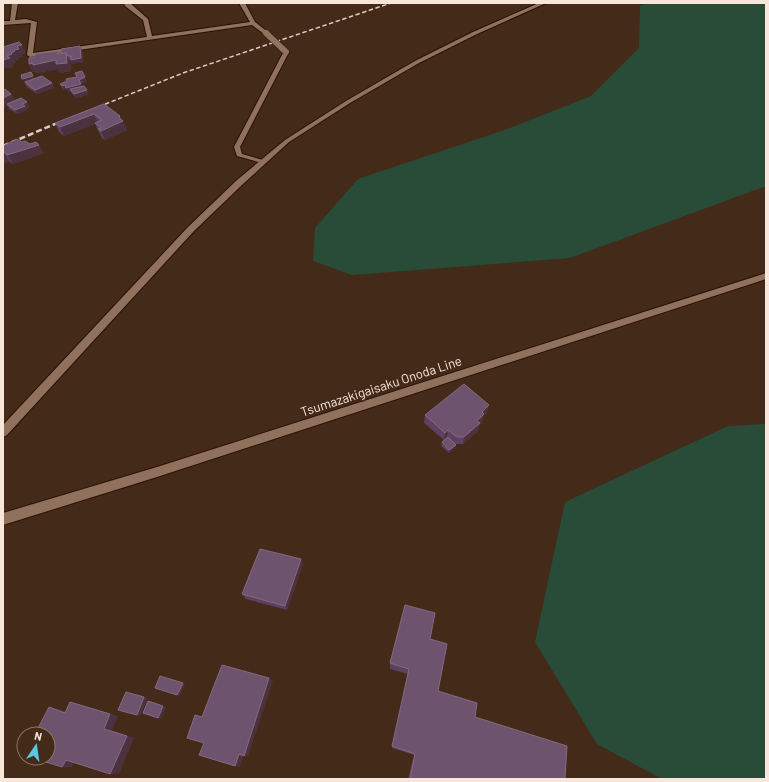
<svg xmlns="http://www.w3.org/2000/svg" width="769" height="782" font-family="Barlow,sans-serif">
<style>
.green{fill:#294c38}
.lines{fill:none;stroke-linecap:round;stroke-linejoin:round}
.street-casing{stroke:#2a1202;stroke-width:2}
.secondary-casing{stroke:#2a1202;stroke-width:2}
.street{fill:#90715d;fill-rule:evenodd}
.secondary{fill:#90715d;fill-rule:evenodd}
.rail-far1{stroke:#dfcbc0;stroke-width:1.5;stroke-dasharray:4.5 2.5;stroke-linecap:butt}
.rail{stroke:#dfcbc0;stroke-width:2.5;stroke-dasharray:6 3;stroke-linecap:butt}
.street-bridge-casing{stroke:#2a1202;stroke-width:7;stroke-linecap:butt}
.street-bridge{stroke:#90715d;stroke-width:6}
.wall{fill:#5e4162}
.shaded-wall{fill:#4c313f}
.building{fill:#6e536f;stroke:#846a80}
.labels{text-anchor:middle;stroke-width:4;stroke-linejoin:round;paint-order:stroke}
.street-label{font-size:13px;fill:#f8e6db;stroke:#442a18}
</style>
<rect width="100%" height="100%" fill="#442a18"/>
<!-- green -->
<g class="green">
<path d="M647,3h119v183l-196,72 -218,17 -39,-14 2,-33 43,-49 147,-49 86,-34 48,-48 1,-42z"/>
<path d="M766,424v355h-104l-65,-35 -62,-102 30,-140 163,-76z"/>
</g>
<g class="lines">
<!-- street casing -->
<g class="street-casing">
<g id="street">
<path d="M12,3h6l-3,17 11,-1 11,3 -4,31 114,-16 -4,-17 -18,-14 -1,-3h6l18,16 4,17 98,-14 -11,-19h6l10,19 14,11 -5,1 -12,-9 -222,32 -3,-2 4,-32 -28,2v-4h7z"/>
<path d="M284,51l5,1 -49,95 2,7 24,7 -4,2 -25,-7 -3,-9z"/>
</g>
</g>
<!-- secondary casing -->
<g class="secondary-casing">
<g id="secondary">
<path d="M539,3h7l-69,31 -58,29 -69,40 -61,39 -46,42 -49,47 -187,204 -4,2v-12l185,-198 49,-47 48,-40 61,-39 69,-40 58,-29z"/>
<path d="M766,273v6l-609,198 -154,48v-12l154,-46z"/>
</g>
</g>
<!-- street -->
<use href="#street" class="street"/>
<!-- secondary -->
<use href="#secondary" class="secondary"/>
<!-- rail-far1 -->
<path class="rail-far1" d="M53,125l130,-52 208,-70"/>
<!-- rail -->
<path class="rail" d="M3,146l52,-22"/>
<!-- street-bridge casing -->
<g class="street-bridge-casing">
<path id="street-bridge" d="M266,33l20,19"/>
</g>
<!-- street-bridge -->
<use href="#street-bridge" class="street-bridge"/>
</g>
<!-- wall -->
<g class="wall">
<path d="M80,46l2,5 1,11 -11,2 -1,-4h-1l1,11 -11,2 -2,-4 -21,4 -1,-1h-3l-4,-8 6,-7 23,-6 1,3z"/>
<path d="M31,72l3,7 18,4 2,5 -17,6 -10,-7 -6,-12z"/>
<path d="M87,81l-6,3 1,3 7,7 -13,4 -5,-6h-3l-1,-3 -3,1 -4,-6z"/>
<path d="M3,90l8,4 4,7 15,6 -4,1 1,2 -9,4 -9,-5 -1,-3 -5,2z"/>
<path d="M104,104l17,15 6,11 -22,10 -3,-2 -7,-14 -31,12 -5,-4 -4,-9z"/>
<path d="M22,142l8,2 14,9 -31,11 -4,-3 -6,3v-18z"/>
<path d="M487,413l-3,2 -2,7 -2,2 -2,7 -15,13h-8l1,1 -1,3 -6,5 -8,-7 1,-4 6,-4 -1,-1 -3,3 -20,-17 1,-8z"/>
<path d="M303,564l-16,46 -41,-11 -4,-5z"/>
<path d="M430,639l8,52 37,26 90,62h-157l6,-24 -22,-7 16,-74 -18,-5v-6z"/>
</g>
<!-- shaded-wall -->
<g class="shaded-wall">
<path d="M22,45l4,8 -4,2 1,2 -4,1v2l-4,1 1,2 -4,1 2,3 -9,2 -2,-4v-5l14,-14z"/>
<path d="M80,46l2,5 1,11 -11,2 -1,-4z"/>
<path d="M66,53l4,8 1,10 -11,2 -2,-4 -21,4 -1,-1h-3l-4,-8 27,-4z"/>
<path d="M33,76l2,5 -10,1v1l-3,-4z"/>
<path d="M85,77l2,4 -6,3 -2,-4z"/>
<path d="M52,83l2,5 -17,6 -2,-4z"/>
<path d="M81,84l2,5h-13l1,3h-3l-1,-3 -3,1 -2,-4z"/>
<path d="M87,90l2,4 -13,4 -2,-4z"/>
<path d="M11,94l5,8 -9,2 1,2 -5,2v-10z"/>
<path d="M27,102l3,5 -4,1 1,2 -9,4 -3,-4 7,-6z"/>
<path d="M94,114l4,9 -34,13 -4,-9z"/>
<path d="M120,116l2,6 1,-1 4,9 -22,10 -4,-9z"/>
<path d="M39,145l5,8 -31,11 -6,-9z"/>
<path d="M4,152l5,9 -6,3v-11z"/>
<path d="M489,405l-2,8 -3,2 -2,7 -2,2 -2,7 -15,13 1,-7 13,-16 5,-9z"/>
<path d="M448,430l-1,7 -3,3 1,-7z"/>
<path d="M456,445l-1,3 -6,5v-3z"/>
<path d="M301,559l2,5 -16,46 -2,-4z"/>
<path d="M269,678l4,3 -25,75h-4z"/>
<path d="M183,683l2,1 -5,12 -3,-1z"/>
<path d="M144,697l4,1 -8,18 -3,-1z"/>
<path d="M70,702l48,14 -6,14 22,8 -15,36h-9z"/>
<path d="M163,706l3,1 -5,12 -3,-1z"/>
<path d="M49,707l9,2 16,5 -9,-1z"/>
<path d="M239,754l4,1 -3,12 -5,-1z"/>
<path d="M66,760h9l-3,7h-10z"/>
</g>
<!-- building -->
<g class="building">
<path d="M19,42l3,3 -5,1 2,3 -5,1 1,1 -4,2 1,1 -5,2 3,2 -7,2v-13z"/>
<path d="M80,46l1,12 -10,2v-4h-3l-2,-3 -5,1v-5z"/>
<path d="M58,51v3l8,-1 1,10 -11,1v-4l-23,5v-2l-4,1v-6l6,-1v-3z"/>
<path d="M82,71l3,6 -6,3 2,4 -15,4 -1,-3 -3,1 -2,-2 7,-3 -1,-2 11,-2 -2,-4z"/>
<path d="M31,72l2,4 -11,3 -1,-4z"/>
<path d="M42,76l10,7 -17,7 -10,-8z"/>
<path d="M84,86l3,4 -13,4 -4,-5z"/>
<path d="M5,89l6,5 -8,4v-8z"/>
<path d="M21,98l6,4 -5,2 3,2 -10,4 -8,-6z"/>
<path d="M104,104l16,12 -1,1 4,4 -22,10 -3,-2 3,-1 -6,-5 7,-3 -8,-6 -34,13 -5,-4z"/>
<path d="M17,139l5,3 3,-1 5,3 6,-2 3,3 -32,10 -3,-3 -1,1v-7z"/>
<path d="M464,384l25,21 -7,7 2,2 -7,7 3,2 -16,14h-7l-9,-7 -3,3 -20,-18z"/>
<path d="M448,437l8,8 -7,5 -7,-8z"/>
<path d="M260,549l41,10 -16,47 -43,-12z"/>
<path d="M405,605l30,8 -5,26 17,5 -9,47 39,12 -2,14 92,29 -2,33h-155l5,-25 -23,-8 17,-77 -19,-6z"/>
<path d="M222,665l47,13 -25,78 -5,-2 -4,12 -36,-11 5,-12 -17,-5 8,-23 7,2z"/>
<path d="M160,676l23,7 -6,12 -22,-7z"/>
<path d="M126,692l18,5 -7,18 -19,-5z"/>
<path d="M148,701l15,5 -5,12 -15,-5z"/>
<path d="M70,702l40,12 -6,15 23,7 -17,38 -44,-14 -4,7 -16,-5 2,-5v-23h-13l14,-27 16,6z"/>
</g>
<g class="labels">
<!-- street labels -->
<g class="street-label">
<text transform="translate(381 386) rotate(-18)" y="5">Tsumazakigaisaku Onoda Line</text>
</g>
</g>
<!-- border -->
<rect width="769" height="782" fill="none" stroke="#f8e6db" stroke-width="8"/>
<!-- north arrow -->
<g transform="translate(36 746) rotate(13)"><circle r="19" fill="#442a18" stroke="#8c7566"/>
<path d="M0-3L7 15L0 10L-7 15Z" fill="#56c9e0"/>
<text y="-6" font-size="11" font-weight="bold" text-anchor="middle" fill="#f8e6db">N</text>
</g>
</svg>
